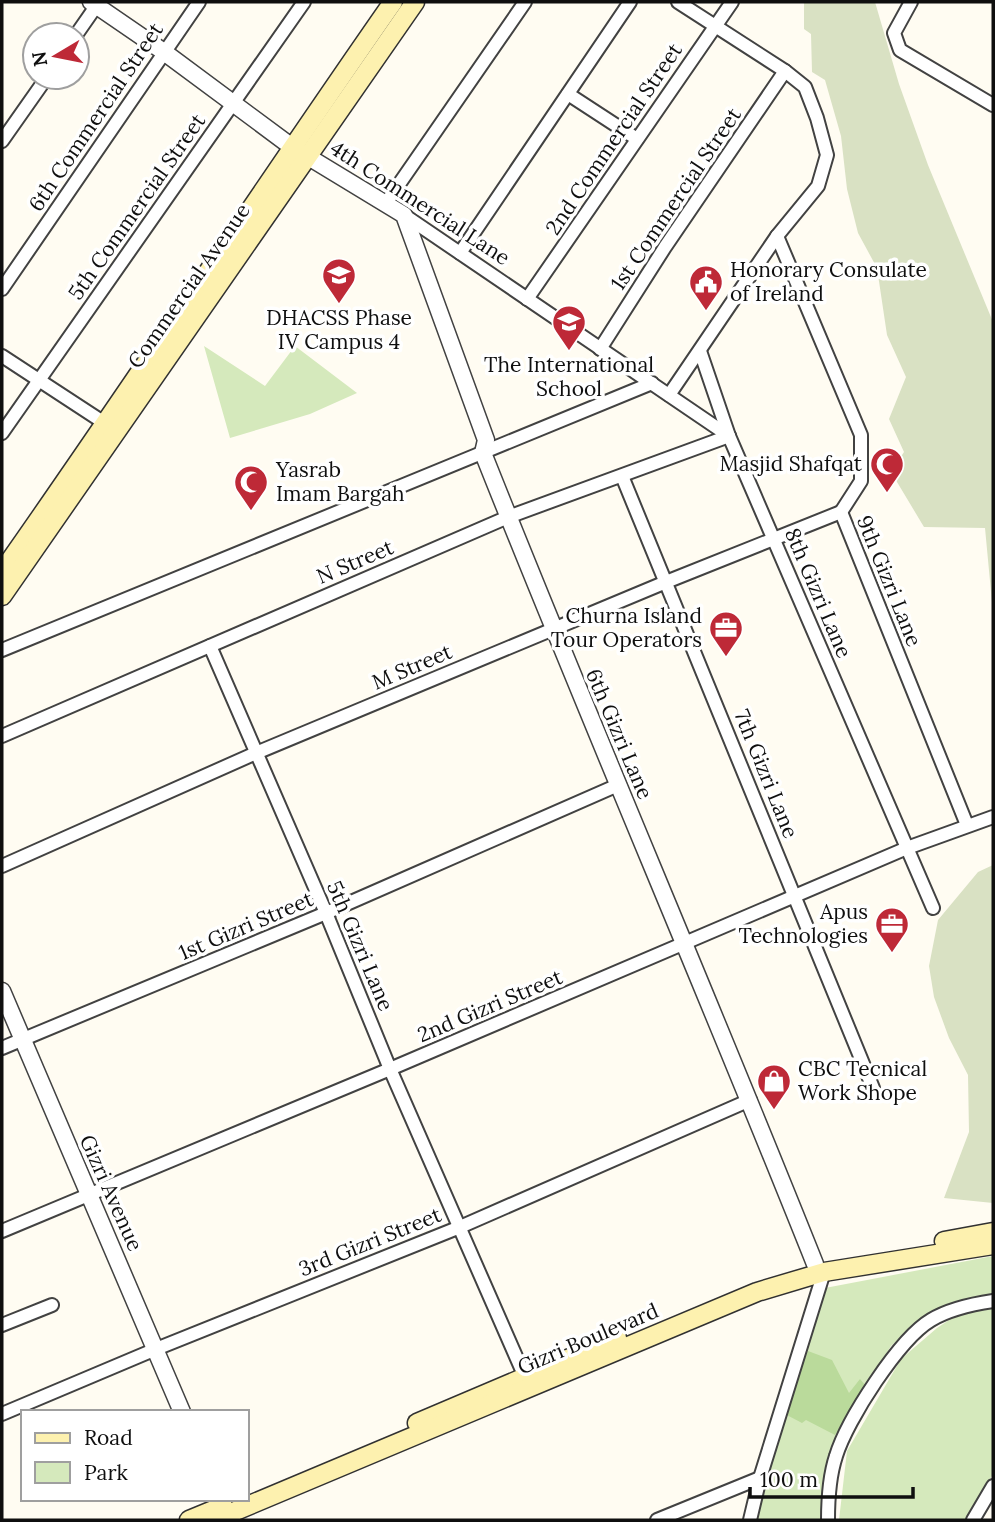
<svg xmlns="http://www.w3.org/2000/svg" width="995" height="1522" font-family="Lora,serif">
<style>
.green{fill:#d5e9bc}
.forest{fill:#bada9b}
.cemetery{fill:#d9e1c3}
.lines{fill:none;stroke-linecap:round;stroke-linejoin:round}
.minor-casing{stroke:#424242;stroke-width:16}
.tertiary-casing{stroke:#424242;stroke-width:19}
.secondary-casing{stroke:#313131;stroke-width:21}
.minor{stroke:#fff;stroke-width:12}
.tertiary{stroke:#fff;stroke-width:16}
.secondary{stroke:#fdf1af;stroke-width:18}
.labels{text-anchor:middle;stroke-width:7;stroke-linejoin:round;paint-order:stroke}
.street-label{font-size:21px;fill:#0f0f0f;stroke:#fff}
.poi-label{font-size:21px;fill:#0f0f0f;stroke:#fff;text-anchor:start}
</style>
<rect width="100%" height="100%" fill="#fffcf2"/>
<!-- green -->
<g class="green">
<path d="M204,346l61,40 30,-40 62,47 -47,21 -80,24z"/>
<path d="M993,1256v37l-48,12 -23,13 -31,28 -43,70 -21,104h-74l72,-232z"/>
<path d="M993,1307v167l-6,10 4,4 -12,18 -4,-2 -10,16h-126l8,-69 54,-92 36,-31 18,-12z"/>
</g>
<!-- forest -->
<path class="forest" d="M808,1351l24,9 17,33 11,-14 5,6 -30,50 -29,-15 -4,3 -19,-10z"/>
<!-- cemetery -->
<g class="cemetery">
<path d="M804,2h71l24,82 29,81 65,157v291l-8,-85 -61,-1 -33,-55 13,-20 -15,-33 17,-42 -19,-42 -10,-67 -19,-35 -11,-44 -6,-53 -16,-56 -13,-8 -1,-38 -7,-5z"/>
<path d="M993,865v338l-49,-5 25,-66 -1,-57 -19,-37 -15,-41 -5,-31 9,-46 40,-48z"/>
</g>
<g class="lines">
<!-- minor casing -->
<g class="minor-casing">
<g id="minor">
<path d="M911,2l-17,31 6,17 93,55"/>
<path d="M76,35l23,-33"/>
<path d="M568,94l69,45"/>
<path d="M2,141l45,-64"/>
<path d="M386,203l139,-201"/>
<path d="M404,215l325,221"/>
<path d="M777,236l84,199v46l-20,31"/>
<path d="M460,253l170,-251"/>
<path d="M2,289l197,-287"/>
<path d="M527,299l205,-297"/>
<path d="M600,349l65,-102 120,-176"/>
<path d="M700,351l29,85 204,472"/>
<path d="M2,356l104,68"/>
<path d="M669,395l108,-159 41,-50 9,-31 -10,-37 -12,-31 -20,-16 -107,-69"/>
<path d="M2,433l302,-431"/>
<path d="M622,476l251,612"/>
<path d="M841,512l126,313"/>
<path d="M210,646l116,267 64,156 135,308"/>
<path d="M2,650l650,-267"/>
<path d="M2,736l506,-219 221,-81"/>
<path d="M2,866l254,-113 410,-171 175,-70"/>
<path d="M2,1048l324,-135 292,-128"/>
<path d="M2,1231l388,-162 517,-221 86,-31"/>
<path d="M2,1325l50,-20"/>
<path d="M2,1414l154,-65 304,-122 290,-127"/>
<path d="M657,1520l103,-42"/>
<path d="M750,1520l10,-42 64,-206"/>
<path d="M828,1520c0,-21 1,-43 8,-64 11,-36 63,-117 95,-136 18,-11 42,-16 62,-19"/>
<path d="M973,1520l20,-34"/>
</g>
</g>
<!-- tertiary casing -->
<g class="tertiary-casing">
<g id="tertiary">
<path d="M91,2l73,50 128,95 112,68 82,225 -3,13c108,272 224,540 332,811"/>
<path d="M2,991l180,421"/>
</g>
</g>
<!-- secondary casing -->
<g class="secondary-casing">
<g id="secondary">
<path d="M2,572c133,-189 259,-381 391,-570"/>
<path d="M2,596l413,-594"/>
<path d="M944,1241l49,-9"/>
<path d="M417,1423l200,-85"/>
<path d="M189,1520l34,-14"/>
<path d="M214,1520l543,-228 67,-20 169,-27"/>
</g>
</g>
<!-- minor -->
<use href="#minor" class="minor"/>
<!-- tertiary -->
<use href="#tertiary" class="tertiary"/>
<!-- secondary -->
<use href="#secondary" class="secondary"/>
</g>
<!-- icons -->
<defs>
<g id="school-pin" transform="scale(1.75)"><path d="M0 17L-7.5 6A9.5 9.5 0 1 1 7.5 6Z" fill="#be2937" stroke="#fff"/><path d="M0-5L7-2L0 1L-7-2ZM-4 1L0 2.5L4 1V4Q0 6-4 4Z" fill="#fff"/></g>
<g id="civic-pin" transform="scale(1.75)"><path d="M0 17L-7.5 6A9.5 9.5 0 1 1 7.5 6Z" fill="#be2937" stroke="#fff"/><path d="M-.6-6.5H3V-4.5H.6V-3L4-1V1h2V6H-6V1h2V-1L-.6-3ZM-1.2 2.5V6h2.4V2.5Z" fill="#fff"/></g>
<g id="mosque-pin" transform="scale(1.75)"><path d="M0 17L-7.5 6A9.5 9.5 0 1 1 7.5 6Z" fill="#be2937" stroke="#fff"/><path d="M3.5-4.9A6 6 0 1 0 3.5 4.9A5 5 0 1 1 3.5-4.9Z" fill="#fff"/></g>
<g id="office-pin" transform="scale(1.75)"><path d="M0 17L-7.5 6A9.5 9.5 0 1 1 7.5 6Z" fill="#be2937" stroke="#fff"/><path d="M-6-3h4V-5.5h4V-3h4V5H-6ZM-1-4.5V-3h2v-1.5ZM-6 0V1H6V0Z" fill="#fff"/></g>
<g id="shop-pin" transform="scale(1.75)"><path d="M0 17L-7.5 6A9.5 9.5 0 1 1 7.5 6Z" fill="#be2937" stroke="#fff"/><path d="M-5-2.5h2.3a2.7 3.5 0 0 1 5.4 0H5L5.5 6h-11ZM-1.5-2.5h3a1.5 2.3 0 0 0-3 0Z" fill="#fff"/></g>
</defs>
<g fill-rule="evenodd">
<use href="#school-pin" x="339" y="275"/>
<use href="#civic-pin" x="706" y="282"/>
<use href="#school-pin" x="569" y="322"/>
<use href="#mosque-pin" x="887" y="464"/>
<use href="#mosque-pin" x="251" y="482"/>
<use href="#office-pin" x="726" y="628"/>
<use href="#office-pin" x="892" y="924"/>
<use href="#shop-pin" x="774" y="1081"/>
</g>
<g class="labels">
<!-- street labels -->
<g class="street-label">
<text transform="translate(96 117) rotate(-56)" y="7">6th Commercial Street</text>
<text transform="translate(614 139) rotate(-56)" y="7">2nd Commercial Street</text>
<text transform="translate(676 199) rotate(-56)" y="7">1st Commercial Street</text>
<text transform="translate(420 203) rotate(33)" y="7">4th Commercial Lane</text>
<text transform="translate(137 207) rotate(-55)" y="7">5th Commercial Street</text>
<text transform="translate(189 286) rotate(-55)" y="7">Commercial Avenue</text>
<text transform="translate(355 562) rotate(-23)" y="7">N Street</text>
<text transform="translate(889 581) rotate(68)" y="7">9th Gizri Lane</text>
<text transform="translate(818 593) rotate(67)" y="7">8th Gizri Lane</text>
<text transform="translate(412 667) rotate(-23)" y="7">M Street</text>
<text transform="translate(619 734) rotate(67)" y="7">6th Gizri Lane</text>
<text transform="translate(766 774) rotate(68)" y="7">7th Gizri Lane</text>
<text transform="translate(246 926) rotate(-23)" y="7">1st Gizri Street</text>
<text transform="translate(360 946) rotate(67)" y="7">5th Gizri Lane</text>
<text transform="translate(490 1006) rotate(-23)" y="7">2nd Gizri Street</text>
<text transform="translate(111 1193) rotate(66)" y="7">Gizri Avenue</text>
<text transform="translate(370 1242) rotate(-22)" y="7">3rd Gizri Street</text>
<text transform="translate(588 1339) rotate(-23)" y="7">Gizri Boulevard</text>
</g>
<!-- poi labels -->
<g class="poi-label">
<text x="730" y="277">Honorary Consulate<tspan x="730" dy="24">of Ireland</tspan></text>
<text x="339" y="325" text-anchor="middle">DHACSS Phase<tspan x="339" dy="24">IV Campus 4</tspan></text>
<text x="569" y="372" text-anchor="middle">The International<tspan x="569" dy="24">School</tspan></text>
<text x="862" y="471" text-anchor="end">Masjid Shafqat</text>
<text x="276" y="477">Yasrab<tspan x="276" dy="24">Imam Bargah</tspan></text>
<text x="702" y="623" text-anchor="end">Churna Island<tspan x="702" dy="24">Tour Operators</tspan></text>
<text x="868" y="919" text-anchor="end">Apus<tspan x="868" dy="24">Technologies</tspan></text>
<text x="798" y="1076">CBC Tecnical<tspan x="798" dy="24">Work Shope</tspan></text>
</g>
</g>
<!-- border -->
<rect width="995" height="1522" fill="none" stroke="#0f0f0f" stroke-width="7"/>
<!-- legend -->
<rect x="21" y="1410" width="228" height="91" fill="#ffffff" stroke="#9f9f9f" stroke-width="2"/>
<rect x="35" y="1433" width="35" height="10" fill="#fdf1af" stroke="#9f9f9f" stroke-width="2"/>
<text x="84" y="1445" font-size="21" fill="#0f0f0f">Road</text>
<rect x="35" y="1462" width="35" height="21" fill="#d5e9bc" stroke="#9f9f9f" stroke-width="2"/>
<text x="84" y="1480" font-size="21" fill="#0f0f0f">Park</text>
<!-- north arrow -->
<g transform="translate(56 56) rotate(260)"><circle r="33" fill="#ffffff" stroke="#9f9f9f" stroke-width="2"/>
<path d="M0-5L12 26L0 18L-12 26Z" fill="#be2937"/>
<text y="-10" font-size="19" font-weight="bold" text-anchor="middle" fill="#0f0f0f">N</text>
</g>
<!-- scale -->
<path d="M750 1487v10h163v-10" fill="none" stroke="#0f0f0f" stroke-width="3.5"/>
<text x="760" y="1487" font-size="21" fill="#0f0f0f" stroke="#ffffff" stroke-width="5" paint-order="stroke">100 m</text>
</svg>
